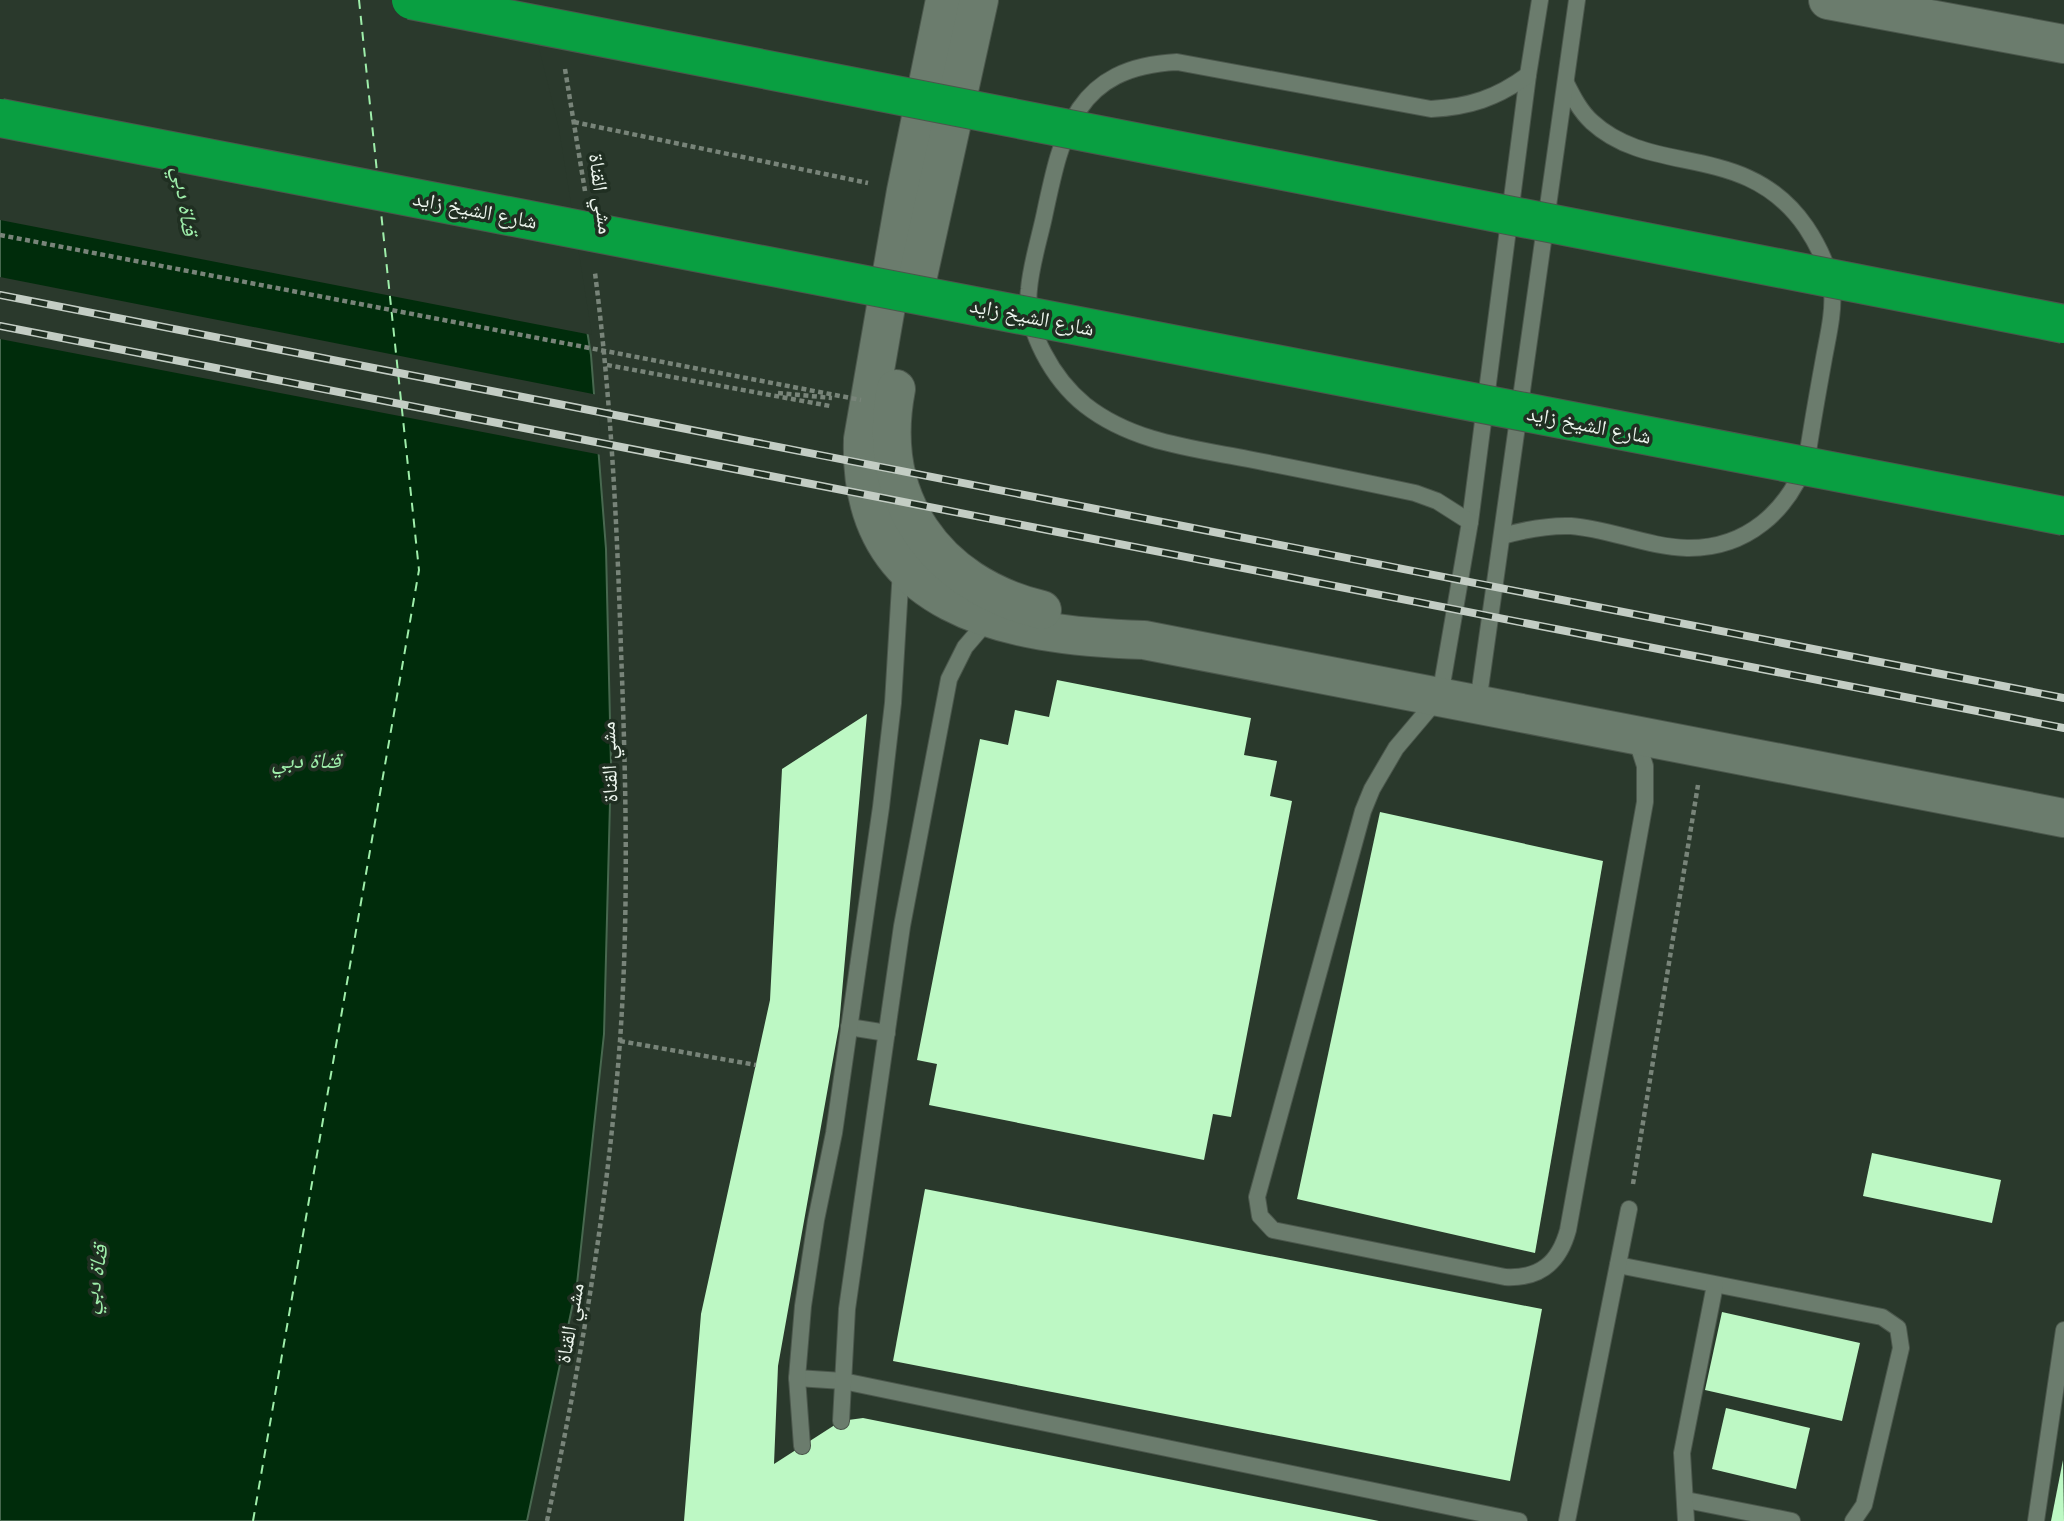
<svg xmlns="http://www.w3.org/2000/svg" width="2064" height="1521" font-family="'Fira Sans','Noto Naskh Arabic',sans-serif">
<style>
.water{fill:#002c0b;stroke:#47684f;stroke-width:2}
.pier{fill:#2a392c}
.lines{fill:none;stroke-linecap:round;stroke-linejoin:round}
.ferry{stroke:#9eeeaa;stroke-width:2;stroke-dasharray:9 7;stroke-linecap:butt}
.building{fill:#bdf8c4}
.lane-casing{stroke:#4b574c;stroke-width:18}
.secondary-casing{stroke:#4b574c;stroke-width:40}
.path{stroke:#788479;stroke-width:4.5;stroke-dasharray:5 3.5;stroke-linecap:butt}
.lane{stroke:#6b7c6d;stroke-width:16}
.secondary{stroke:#6b7c6d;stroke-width:38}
.rail-casing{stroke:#c3cdc4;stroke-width:8}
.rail{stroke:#202f22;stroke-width:5;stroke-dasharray:16;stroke-linecap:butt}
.highway-bridge-casing{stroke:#4b574c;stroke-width:40;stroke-linecap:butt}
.path-bridge{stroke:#788479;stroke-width:4.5;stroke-dasharray:5 3.5;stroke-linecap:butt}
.highway-bridge{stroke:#099f41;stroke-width:38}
.labels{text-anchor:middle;stroke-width:7;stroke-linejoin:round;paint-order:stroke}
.street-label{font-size:21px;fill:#ecf5ed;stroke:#202f22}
.water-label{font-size:23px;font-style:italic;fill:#9eeeaa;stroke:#202f22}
</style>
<rect width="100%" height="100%" fill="#2a392c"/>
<!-- water -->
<path class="water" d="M0,0l555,130 36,225 15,194 5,215 -7,270 -27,250 -50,237h-527z"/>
<!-- pier -->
<g class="pier">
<path d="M0,0h527l32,129 33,206 -592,-115z"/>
<path d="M0,277l598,118 4,60 -602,-116z"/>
</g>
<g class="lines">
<!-- ferry -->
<g class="ferry">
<path d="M359,0l18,172"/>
<path d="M253,1521l166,-951 -38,-358"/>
</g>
</g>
<!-- building -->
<g class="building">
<path d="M1057,680l194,38 -7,37 33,6 -7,35 22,5 -61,316 -18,-3 -9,46 -275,-55 8,-41 -20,-4 63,-321 28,6 7,-35 34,7z"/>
<path d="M867,714l-28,312 -61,340 -4,98 67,-43 22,-3 516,103h-695l17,-207 69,-314 12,-231z"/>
<path d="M1380,812l223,49 -68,392 -238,-54z"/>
<path d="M1872,1153l129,27 -9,43 -129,-27z"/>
<path d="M925,1189l617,120 -32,172 -617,-120z"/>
<path d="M1722,1312l138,31 -18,78 -137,-31z"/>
<path d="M1726,1408l84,20 -14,61 -84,-20z"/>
<path d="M2063,1460l1,61h-13z"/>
</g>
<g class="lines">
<!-- lane casing -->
<g class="lane-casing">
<g id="lane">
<path d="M1540,0l-12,75 -58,447 -30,174 -44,52 -24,41 -9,22 -106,386 3,19 13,14 232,47c35,2 54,-14 63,-47l77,-428v-36l-9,-28"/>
<path d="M1470,522l-33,-21 -22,-8c-56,-12 -111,-23 -167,-34 -57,-11 -116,-17 -163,-54 -31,-25 -61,-75 -56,-116 2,-24 10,-49 15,-72 18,-85 31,-150 133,-155l254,47c38,-2 66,-11 97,-34"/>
<path d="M1502,536c22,-6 45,-11 69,-10 39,3 77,21 116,22 59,1 102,-37 120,-90 5,-33 11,-67 17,-100 4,-22 10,-46 8,-68 -3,-22 -14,-45 -26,-63 -60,-87 -153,-49 -214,-105 -12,-11 -19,-25 -26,-39"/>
<path d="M1478,703l99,-703"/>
<path d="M849,1027l38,6"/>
<path d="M1618,1265l264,52 16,11 3,20 -37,157 -11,16"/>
<path d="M797,1378l46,3 676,140"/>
<path d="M841,1421l6,-112 55,-383 47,-247 16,-32 24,-28"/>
<path d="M802,1446l-5,-68 6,-72 13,-86 18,-87 47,-326 12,-104 8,-134"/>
<path d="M1686,1500l106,21"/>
<path d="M1567,1521l62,-312"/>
<path d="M1686,1521l-4,-68 33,-168"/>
<path d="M2036,1521l28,-191"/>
</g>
</g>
<!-- secondary casing -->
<g class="secondary-casing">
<g id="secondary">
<path d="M945,0l-39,191 -43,248c-6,170 145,197 281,201l920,178"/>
<path d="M1828,0l236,44"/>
<path d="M916,285l63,-285"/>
<path d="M896,389c-21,109 38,195 146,221"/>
</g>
</g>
<!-- path -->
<g class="path">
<path d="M565,69l20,122"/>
<path d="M574,122l294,61"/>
<path d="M607,365l223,41"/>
<path d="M778,393l54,5"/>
<path d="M620,1041l136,24"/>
<path d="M1633,1184l65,-399"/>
<path d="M547,1521c34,-158 61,-318 73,-480 9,-130 6,-260 1,-391 -4,-126 -10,-252 -26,-377"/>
</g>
<!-- lane -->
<use href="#lane" class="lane"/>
<!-- secondary -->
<use href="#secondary" class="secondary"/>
<!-- rail casing -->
<g class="rail-casing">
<g id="rail">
<path d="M0,295l2064,403"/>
<path d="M0,326l2064,402"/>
</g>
</g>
<!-- rail -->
<use href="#rail" class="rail"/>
<!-- highway-bridge casing -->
<g class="highway-bridge-casing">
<g id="highway-bridge">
<path d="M411,0l1653,324"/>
<path d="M0,118l2064,398"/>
</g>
</g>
<!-- path-bridge -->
<path class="path-bridge" d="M0,235l861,165"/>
<!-- highway-bridge -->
<use href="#highway-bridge" class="highway-bridge"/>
</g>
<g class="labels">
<!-- street labels -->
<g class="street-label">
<text transform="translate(601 194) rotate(83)" y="7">مشي القناة</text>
<text transform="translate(475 210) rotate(11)" y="7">شارع الشيخ زايد</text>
<text transform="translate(1032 317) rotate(11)" y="7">شارع الشيخ زايد</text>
<text transform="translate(1589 425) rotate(11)" y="7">شارع الشيخ زايد</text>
<text transform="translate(609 762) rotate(-92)" y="7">مشي القناة</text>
<text transform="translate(570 1323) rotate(-80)" y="7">مشي القناة</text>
</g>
<!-- water labels -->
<g class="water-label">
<text transform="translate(186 201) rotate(82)" y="8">قناة دبي</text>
<text x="306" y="768">قناة دبي</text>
<text transform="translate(94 1279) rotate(-80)" y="8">قناة دبي</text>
</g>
</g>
</svg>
